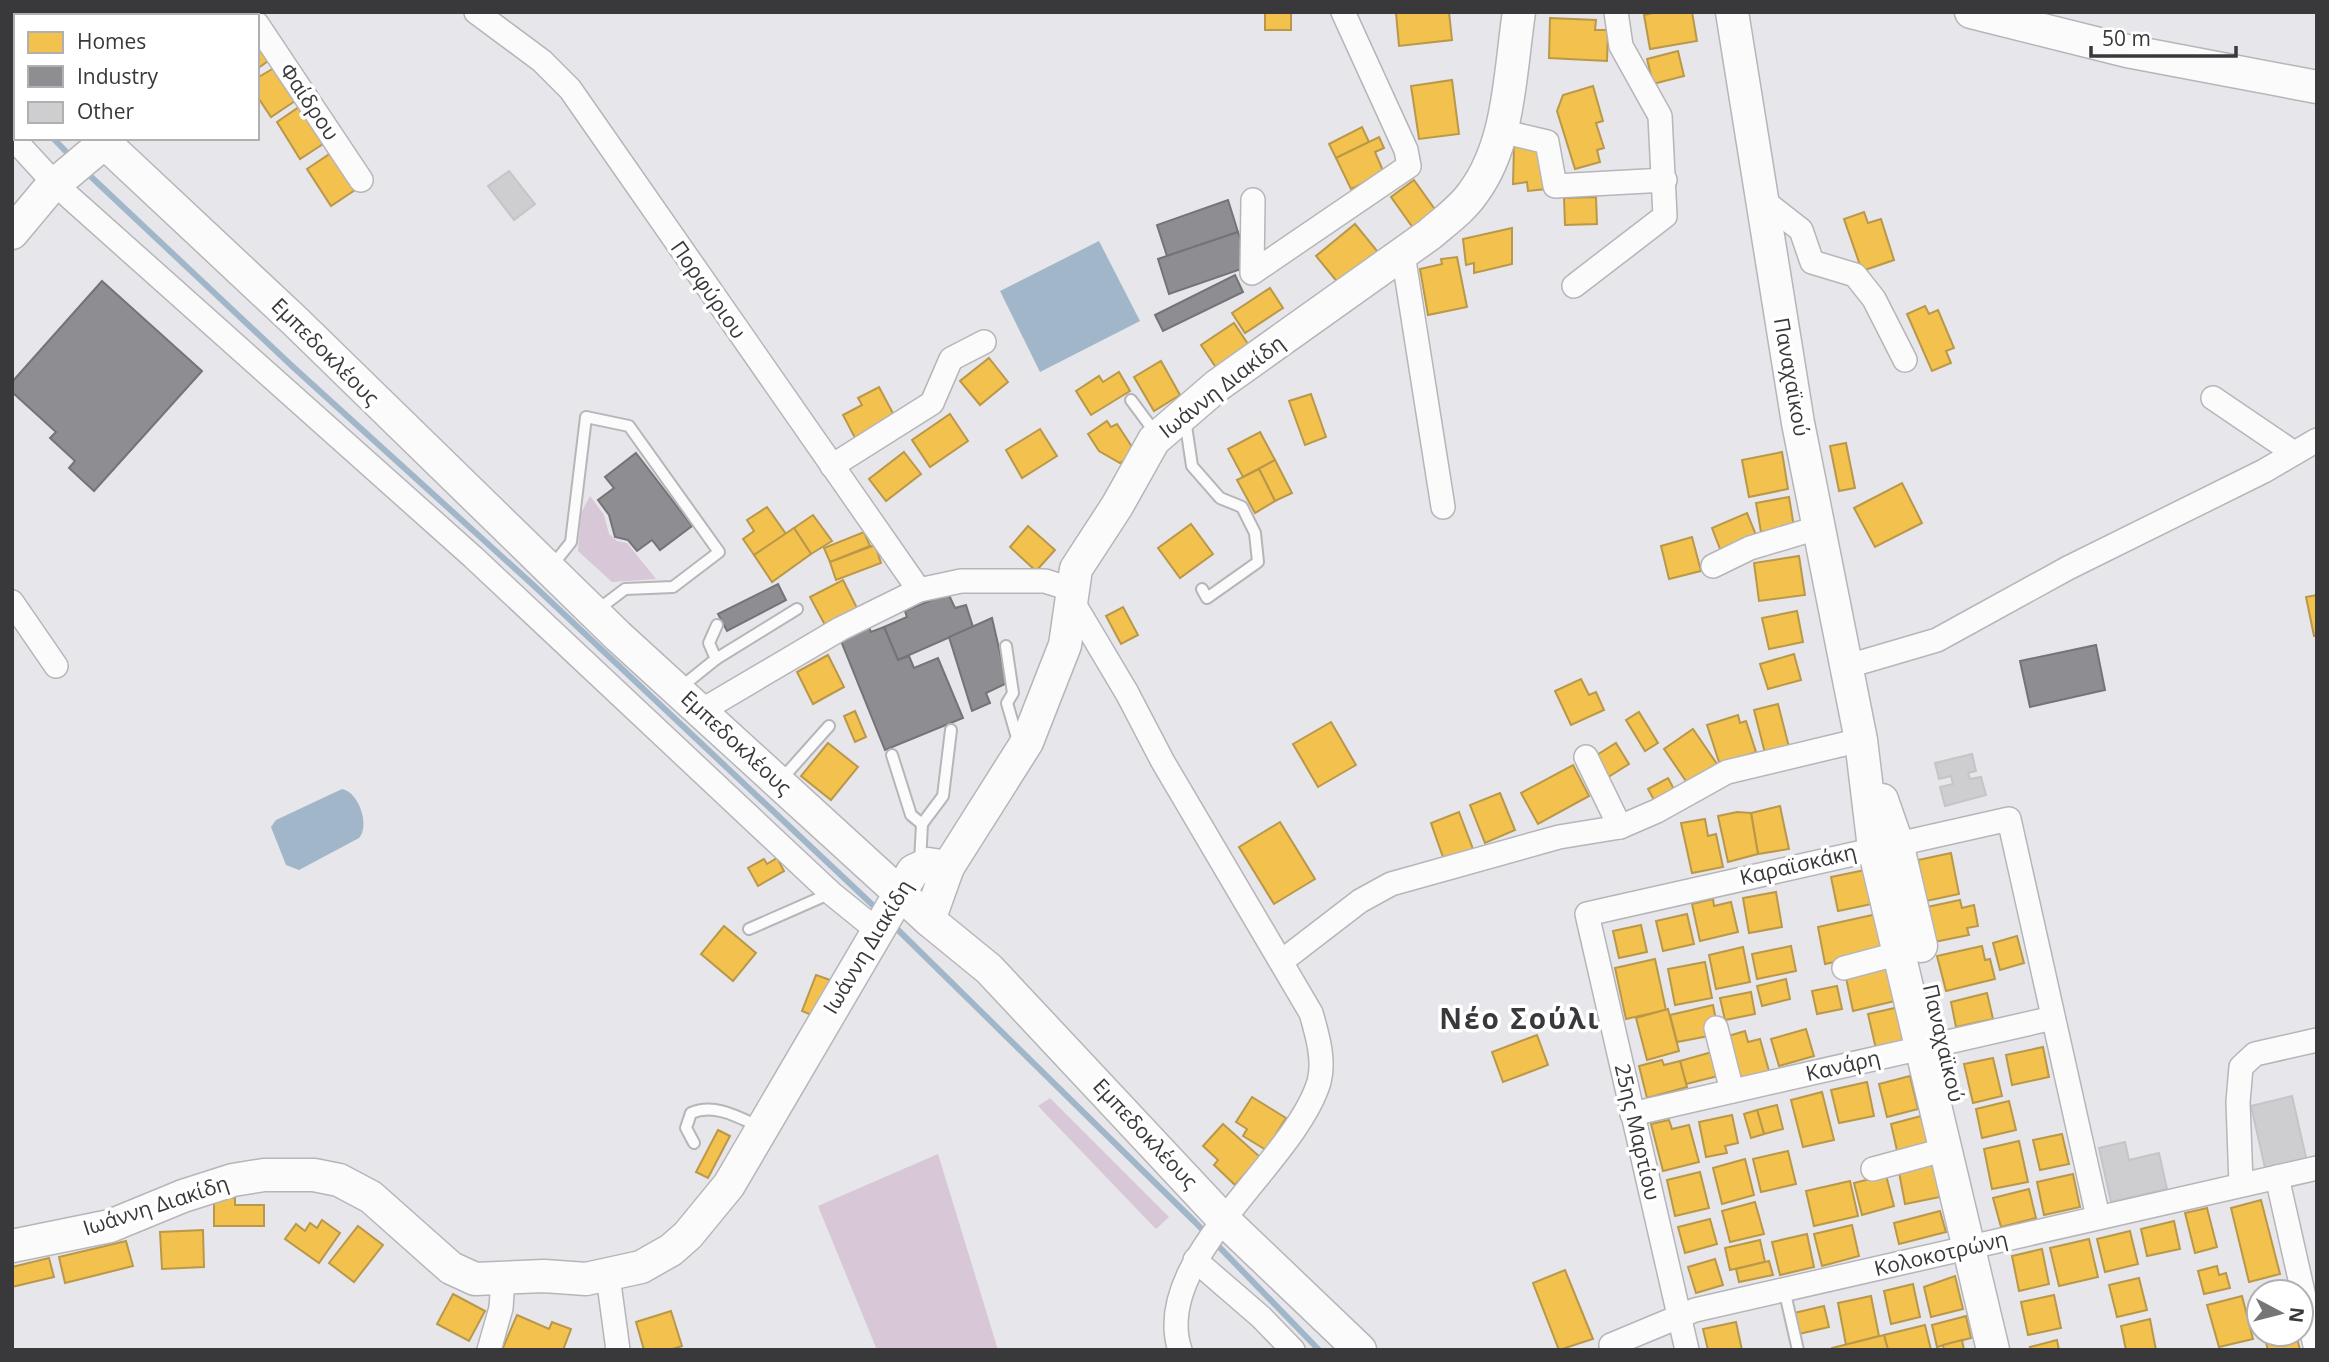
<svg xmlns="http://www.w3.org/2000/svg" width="2329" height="1362" font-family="'Open Sans',sans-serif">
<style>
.green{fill:#d8c7d7}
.water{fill:#a2b6c9}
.homes{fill:#f2c14e;stroke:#ba9849;stroke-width:2}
.industry{fill:#8d8d92;stroke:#747478;stroke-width:2}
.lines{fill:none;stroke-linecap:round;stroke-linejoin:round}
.stream{stroke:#a2b6c9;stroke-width:6}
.building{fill:#cecdd0;stroke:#c5c4c8;stroke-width:2}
.lane-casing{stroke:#b6b6b9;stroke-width:14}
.street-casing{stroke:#b6b6b9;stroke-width:26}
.secondary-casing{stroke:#b6b6b9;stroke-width:35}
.lane{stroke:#fbfbfc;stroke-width:10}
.street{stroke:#fbfbfc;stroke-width:23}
.secondary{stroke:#fbfbfc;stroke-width:32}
.labels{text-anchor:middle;stroke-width:7;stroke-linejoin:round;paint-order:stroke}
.street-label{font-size:21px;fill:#39393c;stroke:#fff}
.district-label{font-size:28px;font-weight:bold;letter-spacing:2px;fill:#39393c;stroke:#fff}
</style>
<rect width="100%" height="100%" fill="#e6e6eb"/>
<!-- green -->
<g class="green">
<path d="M590,496l14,19 5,19 8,7 10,2 29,36 -44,3 -34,-31 3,-38z"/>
<path d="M1050,1098l119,119 -13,12 -118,-123z"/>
<path d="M938,1154l60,196h-121l-59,-144z"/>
</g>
<!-- water -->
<g class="water">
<path d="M1099,241l41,80 -100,51 -40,-81z"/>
<path d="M342,789c17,3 28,37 17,49l-60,32 -13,-5 -15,-38 5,-7z"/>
</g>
<!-- homes -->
<g class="homes">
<rect x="1265" y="12" width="26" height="18"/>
<path d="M1449,12l3,28 -53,6 -3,-33z"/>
<path d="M1657,12h35l5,29 -47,8 -6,-34z"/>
<path d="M1550,18l46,2 -1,10h13l-1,31 -58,-3z"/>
<path d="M257,45l11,16 -11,8z"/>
<path d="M1678,51l6,25 -31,8 -6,-25z"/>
<path d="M274,68l21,33 -24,16 -14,-21v-18z"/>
<path d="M1452,80l7,54 -40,5 -8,-53z"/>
<path d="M1593,86l10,35 -7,2 8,25 -7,2 3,12 -25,7 -18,-58 6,-16z"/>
<path d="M299,107l24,37 -23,15 -23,-37z"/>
<path d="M1362,127l7,15 -33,16 -7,-14z"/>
<path d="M1379,137l5,11 -9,4 9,21 -33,16 -15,-31z"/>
<path d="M1514,145l29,4 3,40 -18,2 -1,-9 -14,2z"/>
<path d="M334,151l24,37 -27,18 -24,-37z"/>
<path d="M1414,180l25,35 -23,17 -25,-35z"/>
<path d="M1596,197l1,27 -32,1 -1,-27z"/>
<path d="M1864,212l4,11 13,-4 13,41 -32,11 -18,-52z"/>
<path d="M1355,224l23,28 -39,32 -23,-28z"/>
<path d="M1512,228v36l-38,9v-10l-8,2 -3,-26z"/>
<path d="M1457,257l10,50 -39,8 -8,-46 22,-5 -1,-5z"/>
<path d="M1270,288l13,20 -38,25 -13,-20z"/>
<path d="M1925,306l4,8 9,-4 16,38 -8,3 5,12 -19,8 -25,-57z"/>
<path d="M1234,323l18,27 -33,22 -18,-27z"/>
<path d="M989,358l19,24 -28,23 -20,-24z"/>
<path d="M1161,361l19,34 -26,16 -20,-34z"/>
<path d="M1119,372l11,19 -39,24 -15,-24 23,-15 4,6z"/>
<path d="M879,387l16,30 -40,21 -12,-23 19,-10 -4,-7z"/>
<path d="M1311,394l15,43 -21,8 -16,-44z"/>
<path d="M950,414l18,27 -38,26 -18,-27z"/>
<path d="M1107,421l4,6 6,-3 19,29 -16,10 -21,-12 -11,-17z"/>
<path d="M1040,429l17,27 -35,22 -16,-28z"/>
<path d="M1260,432l15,28 -32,17 -15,-28z"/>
<path d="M1846,443l9,45 -16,3 -9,-45z"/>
<path d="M904,452l17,22 -35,27 -17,-22z"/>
<path d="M1782,452l6,37 -39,8 -7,-37z"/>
<path d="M1275,460l17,33 -17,8 -16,-32z"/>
<path d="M1259,469l16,32 -20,12 -18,-33z"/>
<path d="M1902,483l20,40 -47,24 -21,-39z"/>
<path d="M1789,497l5,30 -33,5 -5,-29z"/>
<path d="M767,507l19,27 -32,21 -11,-16 11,-8 -7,-11z"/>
<path d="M1747,513l11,27 -36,14 -10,-26z"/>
<path d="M813,515l19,26 -21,13 -17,-26z"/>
<path d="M1191,524l22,30 -33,24 -22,-30z"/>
<path d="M1028,526l27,24 -19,21 -26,-24z"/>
<path d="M794,528l17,26 -39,28 -18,-27z"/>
<path d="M864,532l6,14 -40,16 -6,-14z"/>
<path d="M1692,537l9,34 -32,8 -8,-33z"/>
<path d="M875,545l6,18 -45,17 -6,-18z"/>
<path d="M1799,556l6,39 -46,6 -5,-38z"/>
<path d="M843,580l15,30 -32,17 -16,-30z"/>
<path d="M2317,595v41h-3l-8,-39z"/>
<path d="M1123,607l15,28 -17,9 -15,-28z"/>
<path d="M1797,611l6,31 -34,7 -7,-31z"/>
<path d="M1794,654l7,26 -33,9 -8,-25z"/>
<path d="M828,655l16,32 -31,17 -16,-32z"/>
<path d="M1581,679l8,16 7,-3 8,18 -33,15 -16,-34z"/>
<path d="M1778,704l11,43 -24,6 -11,-43z"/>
<path d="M855,711l11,26 -11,5 -11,-26z"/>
<path d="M1639,712l19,31 -13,8 -19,-31z"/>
<path d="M1738,715l2,8 6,-2 10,31 -36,13 -13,-40z"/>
<path d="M1331,722l25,43 -38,22 -25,-43z"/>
<path d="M1693,729l24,35 -29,20 -24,-35z"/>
<path d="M828,743l30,24 -27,33 -30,-24z"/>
<path d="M1616,743l13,21 -24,15 -13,-21z"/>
<path d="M1573,765l16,31 -51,28 -17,-31z"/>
<path d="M1668,778l7,13 -20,11 -7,-13z"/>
<path d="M1500,793l15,37 -30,13 -15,-38z"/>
<path d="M1780,806l9,43 -31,5 -7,-41z"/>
<path d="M1459,812l14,37 -29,11 -13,-37z"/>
<path d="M1737,812l14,1 7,41 -30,8 -10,-46z"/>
<path d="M1705,819l3,17 8,-2 7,33 -31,6 -11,-50z"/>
<path d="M1280,822l35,57 -41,25 -35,-57z"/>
<path d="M1951,853l8,41 -33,7 -8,-41z"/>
<path d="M777,858l7,13 -26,15 -10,-18 16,-9 3,5z"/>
<path d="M1865,870l7,34 -34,7 -7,-34z"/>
<path d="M1776,892l6,35 -33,6 -6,-35z"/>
<path d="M1713,899l1,7 17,-4 7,30 -38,9 -8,-37z"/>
<path d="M1960,900l2,8 12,-3 4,21 -11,2 2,7 -35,7 -7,-35z"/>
<path d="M1687,914l7,30 -31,7 -7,-30z"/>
<path d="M1877,914l8,37 -60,13 -7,-37z"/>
<path d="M1641,925l6,27 -28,6 -6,-27z"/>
<path d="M724,926l32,27 -23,28 -32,-27z"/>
<path d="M2017,936l7,27 -24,7 -7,-27z"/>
<path d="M1791,946l5,25 -39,8 -5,-25z"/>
<path d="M1982,946l3,14 5,-1 5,20 -49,12 -9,-35z"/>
<path d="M1743,947l7,35 -34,7 -7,-34z"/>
<path d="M1655,959l11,51 -40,9 -11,-51z"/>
<path d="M1705,962l7,36 -37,7 -7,-36z"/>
<path d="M1886,963l9,38 -42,10 -8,-38z"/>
<path d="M816,975l20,7 -15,37 -19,-8z"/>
<path d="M1786,979l4,20 -28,7 -5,-20z"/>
<path d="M1837,986l5,23 -25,5 -5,-23z"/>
<path d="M1751,992l4,22 -30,6 -5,-22z"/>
<path d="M1987,993l6,26 -37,8 -5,-25z"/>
<path d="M1713,1005l3,15 -10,3 3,13 -32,6 -7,-27z"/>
<path d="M1899,1007l8,34 -31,8 -8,-35z"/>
<path d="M1668,1009l11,42 -32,9 -11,-42z"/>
<path d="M1806,1029l8,27 -35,10 -8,-27z"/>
<path d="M1745,1031l3,11 12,-3 9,32 -32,9 -12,-43z"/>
<path d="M1537,1035l11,30 -45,17 -11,-30z"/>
<path d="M2043,1047l6,30 -37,8 -6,-30z"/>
<path d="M1712,1052l6,24 -32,8 -6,-23z"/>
<path d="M1993,1058l9,38 -29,7 -9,-39z"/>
<path d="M1662,1060l2,5 16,-4 7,26 -40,11 -8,-32z"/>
<path d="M1910,1076l8,33 -31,8 -8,-33z"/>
<path d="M1867,1082l7,34 -35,7 -8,-33z"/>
<path d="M1822,1092l12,48 -31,7 -12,-47z"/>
<path d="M1252,1097l34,21 -20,32 -23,-14 4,-7 -11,-7z"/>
<path d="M2009,1101l7,29 -34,8 -6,-29z"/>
<path d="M1777,1105l6,24 -19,5 -7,-24z"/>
<path d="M1757,1110l7,24 -13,4 -7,-24z"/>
<path d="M1732,1115l6,28 -13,3 2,7 -21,4 -7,-35z"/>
<path d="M1921,1116l8,31 -31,8 -7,-31z"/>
<path d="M1669,1120l3,9 17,-4 10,37 -36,9 -12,-47z"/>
<path d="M1223,1124l37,33 -25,28 -21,-20 4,-5 -15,-14z"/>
<path d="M718,1130l12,6 -22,42 -12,-6z"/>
<path d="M2062,1134l7,30 -29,6 -7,-30z"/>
<path d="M2019,1141l9,41 -36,7 -8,-40z"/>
<path d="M1788,1151l8,33 -35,8 -8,-33z"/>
<path d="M1745,1159l9,36 -32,9 -9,-36z"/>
<path d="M1933,1160l7,37 -35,7 -7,-37z"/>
<path d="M1700,1172l9,36 -34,8 -8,-36z"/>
<path d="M2073,1174l7,33 -36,8 -7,-33z"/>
<path d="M1886,1175l8,31 -32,9 -8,-32z"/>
<path d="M1850,1181l8,35 -44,10 -8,-35z"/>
<path d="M2029,1189l7,29 -35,9 -8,-29z"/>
<path d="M214,1198h21v7h29v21h-50z"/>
<path d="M2261,1200l19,74 -31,8 -18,-74z"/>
<path d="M1755,1202l9,32 -34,8 -8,-31z"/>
<path d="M2207,1208l10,39 -22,6 -10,-40z"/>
<path d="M1940,1211l6,21 -47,12 -5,-21z"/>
<path d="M1710,1219l7,25 -32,9 -7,-26z"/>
<path d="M322,1220l18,13 -21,30 -34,-24 11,-15 9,7 5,-8 7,5z"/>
<path d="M2174,1221l6,28 -33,7 -6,-27z"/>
<path d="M1852,1225l7,31 -37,10 -8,-32z"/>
<path d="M358,1226l25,19 -29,37 -25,-19z"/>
<path d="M203,1230l1,37 -42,2 -2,-37z"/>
<path d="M2130,1231l8,33 -33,8 -8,-33z"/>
<path d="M1807,1234l7,33 -34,8 -8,-33z"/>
<path d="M2089,1239l9,38 -39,9 -9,-38z"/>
<path d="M1760,1240l5,22 -35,8 -5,-22z"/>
<path d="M126,1241l7,25 -68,17 -6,-26z"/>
<path d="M2042,1249l7,35 -30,7 -7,-35z"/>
<path d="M49,1258l5,19 -42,10v-20z"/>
<path d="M1715,1259l8,26 -27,8 -8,-26z"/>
<path d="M1769,1261l4,14 -34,7 -3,-13z"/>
<path d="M2217,1266l2,9 7,-2 4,15 -26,6 -6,-23z"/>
<path d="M1565,1270l28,69 -34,11 -26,-67z"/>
<path d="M1955,1276l8,33 -32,8 -7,-30z"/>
<path d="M2139,1278l8,32 -30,7 -8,-32z"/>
<path d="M1913,1284l7,33 -29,7 -7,-33z"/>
<path d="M453,1294l32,17 -16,30 -32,-17z"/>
<path d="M2054,1295l7,33 -33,7 -7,-33z"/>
<path d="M1871,1296l8,40 -33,9 -8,-42z"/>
<path d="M2242,1296l11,43 -34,8 -12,-42z"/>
<path d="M1824,1306l5,21 -30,7 -5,-21z"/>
<path d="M671,1311l11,35 -13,4h-25l-8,-28z"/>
<path d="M517,1315l32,14 3,-7 19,7 -8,21h-61z"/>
<path d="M1966,1316l5,22 -34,9 -5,-22z"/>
<path d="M2150,1319l6,31h-30l-5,-24z"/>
<path d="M1736,1322l6,28h-34l-5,-21z"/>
<path d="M1925,1325l6,25h-43l-4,-15z"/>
<path d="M2283,1334h13l4,16h-32l-3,-11z"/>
<path d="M1884,1335l4,15h-56v-2z"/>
<path d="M1962,1340l2,10h-20l-1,-5z"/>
<path d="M2057,1340l2,10h-28l-1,-3z"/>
</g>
<!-- industry -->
<g class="industry">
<path d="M1228,200l10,32 -71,24 -10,-31z"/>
<path d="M1238,232l12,34 -81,28 -11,-35z"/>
<path d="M1235,275l8,17 -80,39 -8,-16z"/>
<path d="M102,281l100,90 -108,120 -25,-23 6,-7 -25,-23 6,-6 -44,-40v-10z"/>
<path d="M636,453l56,73 -32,24 -8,-10 -15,11 -9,-11 -13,-3 -6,-22 -11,-15 16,-12 -9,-11z"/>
<path d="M778,584l8,16 -59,31 -9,-17z"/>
<path d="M948,593l7,15 11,-3 7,22 -75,33 -14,-33 23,-10 -2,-6z"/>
<path d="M992,618l15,65 -21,10 4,10 -18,8 -23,-74z"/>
<path d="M868,624l3,8 13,-5 14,33 11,-4 5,12 24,-10 25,60 -78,32 -46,-114z"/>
<path d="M2096,645l9,45 -75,17 -10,-46z"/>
</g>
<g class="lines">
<!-- stream -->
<g class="stream">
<path d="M12,97l4,3"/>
<path d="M53,138l20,21"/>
<path d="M86,172l206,194 239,217 348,328"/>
<path d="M892,924l303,298 124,128"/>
</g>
</g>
<!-- building -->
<g class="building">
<path d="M509,171l26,33 -21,16 -26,-34z"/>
<path d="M1972,754l4,17 -8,2 2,6 11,-2 5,18 -41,11 -5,-19 13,-3 -2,-8 -12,3 -4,-16z"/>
<path d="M2292,1096l15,66 -41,10 -15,-66z"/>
<path d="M2125,1142l4,18 30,-7 8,36 -56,13 -12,-54z"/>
</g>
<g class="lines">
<!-- lane casing -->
<g class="lane-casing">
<g id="lane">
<path d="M1131,400l26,35"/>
<path d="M1185,419l7,47 28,32 22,9 13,26 3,29 -51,36 -5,-9"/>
<path d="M551,567l20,-25 15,-125 43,9 90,126 -46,35 -48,2 -29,22"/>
<path d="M1006,646l7,47 -6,10 11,38"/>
<path d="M716,659l-7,-16 8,-18"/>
<path d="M680,688l36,-29 81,-50"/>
<path d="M892,755l19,60 11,9"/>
<path d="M780,781l49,-55"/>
<path d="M920,862l2,-38 21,-28 8,-66"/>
<path d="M749,929l82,-36"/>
<path d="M694,1143l-8,-15 5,-15c24,-10 47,4 69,14"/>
<path d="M1784,1289l14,61"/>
</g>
</g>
<!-- street casing -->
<g class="street-casing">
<g id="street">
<path d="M476,12l66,49 28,28 349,501"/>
<path d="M257,24l104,156"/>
<path d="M12,33l4,5"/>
<path d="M1501,131l46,11 8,44 110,-6"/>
<path d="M12,137l43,47 418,373 358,336 47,38"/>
<path d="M1760,198l41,32 11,32 43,13 19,24 31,61"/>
<path d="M1253,200l-1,73 157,-107 -3,-16 -63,-138"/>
<path d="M1403,254l40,253"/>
<path d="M1574,286l91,-70 -5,-100 -39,-70 -5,-34"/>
<path d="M2213,398l81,55"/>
<path d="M832,466l100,-63 19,-44 33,-17"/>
<path d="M1713,566l37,-18 67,-20"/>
<path d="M12,602l44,64"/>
<path d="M1845,667l92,-27 131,-72 196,-97 53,-31"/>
<path d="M701,711l139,-82 79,-39 42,-9h84l19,6 63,106 36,69 148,251c6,21 14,47 8,69 -25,82 -169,178 -139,268"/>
<path d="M1586,757l34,70"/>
<path d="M1282,961l78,-60 31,-17 168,-47 61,-10 37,-16 70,-39 134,-32"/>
<path d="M1844,968l56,-15"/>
<path d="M1716,1028l16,63"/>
<path d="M1632,1114l421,-96"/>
<path d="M1873,1169l74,-20"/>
<path d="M2277,1177l39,173"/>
<path d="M2241,1184l-3,-82 3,-35 14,-13 62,-14"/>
<path d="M1195,1260l66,57 32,33"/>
<path d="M608,1276l10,74"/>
<path d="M1611,1345l84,-35 622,-142"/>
<path d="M489,1350l12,-42 2,-29"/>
<path d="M1687,1350l-100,-436 422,-95 89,398"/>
</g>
</g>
<!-- secondary casing -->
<g class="secondary-casing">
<g id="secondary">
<path d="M1732,12l66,411 63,317 13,108 119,502"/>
<path d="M1971,12l156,39 190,36"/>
<path d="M217,16l2,-4"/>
<path d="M105,143l190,178 323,315 311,284 60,49 235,251 136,130"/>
<path d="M12,233l36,-43 62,-52"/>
<path d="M1882,800l15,43 24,103"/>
<path d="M929,920l19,-53"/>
<path d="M12,1246l98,-20 73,-30 50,-16 31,-5h50l25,5 32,17 80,71 24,11 69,-3 42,3 55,-12 30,-17 17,-15 41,-50 184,-314 15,-7 20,3 79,-125 38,-97 11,-76 41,-63 37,-66 64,-55 212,-151c15,-13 32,-25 43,-41 37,-49 37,-122 46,-181"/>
</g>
</g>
<!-- lane -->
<use href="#lane" class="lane"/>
<!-- street -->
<use href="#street" class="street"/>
<!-- secondary -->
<use href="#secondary" class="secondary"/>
</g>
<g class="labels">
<!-- street labels -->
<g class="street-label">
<text transform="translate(309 102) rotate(56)" y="7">Φαίδρου</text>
<text transform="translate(708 290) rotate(55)" y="7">Πορφύριου</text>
<text transform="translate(325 352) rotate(45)" y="7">Εμπεδοκλέους</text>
<text transform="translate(1791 377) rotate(80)" y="7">Παναχαϊκού</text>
<text transform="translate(1222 387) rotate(-38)" y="7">Ιωάννη Διακίδη</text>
<text transform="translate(736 743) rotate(43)" y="7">Εμπεδοκλέους</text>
<text transform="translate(1798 865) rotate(-13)" y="7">Καραϊσκάκη</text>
<text transform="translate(868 947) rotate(-59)" y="7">Ιωάννη Διακίδη</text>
<text transform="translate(1943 1043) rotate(77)" y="7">Παναχαϊκού</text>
<text transform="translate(1843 1066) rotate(-13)" y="7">Κανάρη</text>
<text transform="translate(1637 1132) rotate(77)" y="7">25ης Μαρτίου</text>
<text transform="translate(1145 1134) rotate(47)" y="7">Εμπεδοκλέους</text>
<text transform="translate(156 1206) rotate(-18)" y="7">Ιωάννη Διακίδη</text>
<text transform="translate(1941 1254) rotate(-13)" y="7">Κολοκοτρώνη</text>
</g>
<!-- district labels -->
<g class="district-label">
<text x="1520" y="1029">Νέο Σούλι</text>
</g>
</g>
<!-- border -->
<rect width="2329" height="1362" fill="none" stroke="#39393c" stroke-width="28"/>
<!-- legend -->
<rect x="14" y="14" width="245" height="126" fill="#ffffff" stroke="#b0b0b1" stroke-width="2"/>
<rect x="28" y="32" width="35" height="21" fill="#f2c14e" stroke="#b0b0b1" stroke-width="2"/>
<text x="77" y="49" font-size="21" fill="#39393c">Homes</text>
<rect x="28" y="66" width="35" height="21" fill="#8d8d92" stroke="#b0b0b1" stroke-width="2"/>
<text x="77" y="84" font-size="21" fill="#39393c">Industry</text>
<rect x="28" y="102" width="35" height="21" fill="#cecdd0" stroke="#b0b0b1" stroke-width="2"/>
<text x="77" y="119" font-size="21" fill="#39393c">Other</text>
<!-- north arrow -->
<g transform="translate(2280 1313) rotate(97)"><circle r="33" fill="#ffffff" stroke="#b0b0b1" stroke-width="2"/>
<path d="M0-5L12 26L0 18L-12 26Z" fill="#767679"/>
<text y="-10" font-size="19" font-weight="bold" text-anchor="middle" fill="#39393c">N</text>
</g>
<!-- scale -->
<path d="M2091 46v10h145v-10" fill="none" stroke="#39393c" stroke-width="3.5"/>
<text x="2102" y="46" font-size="21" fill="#39393c" stroke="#ffffff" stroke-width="5" paint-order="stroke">50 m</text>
</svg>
